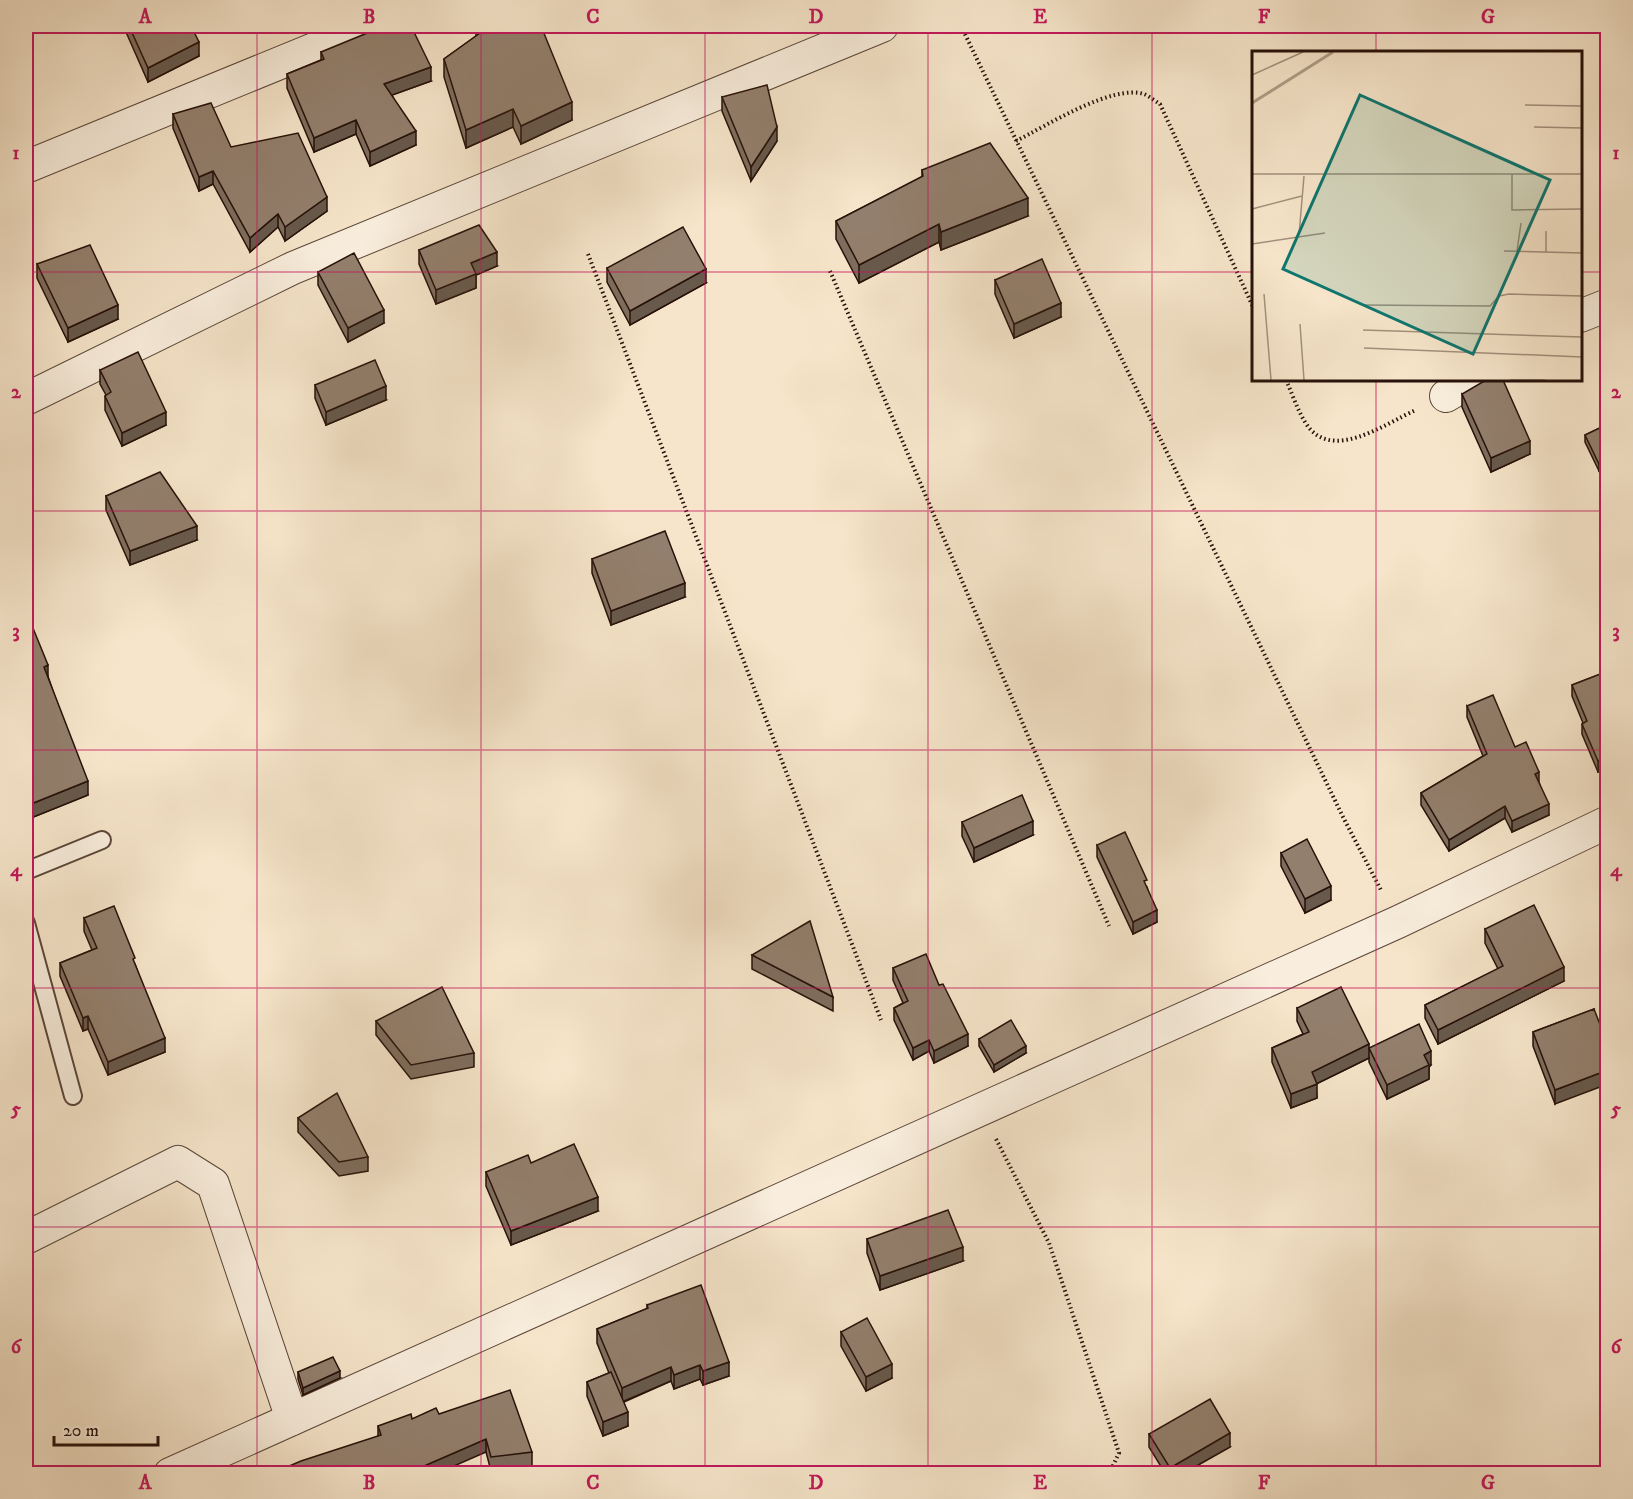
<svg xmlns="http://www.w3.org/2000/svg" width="1633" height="1499" font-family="'IM FELL DW Pica',serif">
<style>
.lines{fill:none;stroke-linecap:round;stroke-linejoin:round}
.service-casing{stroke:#5b4639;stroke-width:20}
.minor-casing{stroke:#5b4639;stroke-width:34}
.path{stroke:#271109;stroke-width:4;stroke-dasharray:1.5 3;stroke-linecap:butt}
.service{stroke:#f9eedd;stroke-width:16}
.minor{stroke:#f9eedd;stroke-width:32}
.wall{fill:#7e6d5e;stroke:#271109;stroke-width:1.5}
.shaded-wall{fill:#67594c;stroke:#271109;stroke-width:1.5}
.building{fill:#937f6d;stroke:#271109;stroke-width:1.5}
.grid{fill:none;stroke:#c2185b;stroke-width:1.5;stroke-opacity:0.55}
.inset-river{fill:none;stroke:#b09d88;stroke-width:3}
.inset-road{fill:none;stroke:#a3907d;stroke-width:1.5}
.view{fill:#0f766e;fill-opacity:0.15;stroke:#0f766e;stroke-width:3}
.inset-edge{fill:none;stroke:#271109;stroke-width:3}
.neatline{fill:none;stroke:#c2185b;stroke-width:2}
.grid-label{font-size:20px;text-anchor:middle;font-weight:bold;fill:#c2185b}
</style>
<rect width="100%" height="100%" fill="#f6e5ca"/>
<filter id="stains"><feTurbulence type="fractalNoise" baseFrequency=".00333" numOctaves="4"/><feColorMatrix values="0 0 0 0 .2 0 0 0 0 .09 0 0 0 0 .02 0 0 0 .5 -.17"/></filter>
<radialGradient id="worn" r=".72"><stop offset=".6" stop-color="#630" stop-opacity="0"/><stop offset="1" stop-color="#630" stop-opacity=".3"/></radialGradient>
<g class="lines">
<!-- service casing -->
<g class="service-casing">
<g id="service">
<path d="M26,871l76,-31"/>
<path d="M26,923l47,173"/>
</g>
</g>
<!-- minor casing -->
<g class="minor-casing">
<g id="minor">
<path d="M26,167l344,-141"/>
<path d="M1580,316l28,-11"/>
<path d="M1446,396l27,-16"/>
<path d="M26,399l267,-131 589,-242"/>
<path d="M26,1238l152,-76 35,22 79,235"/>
<path d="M170,1474l1228,-552 210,-100"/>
</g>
</g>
<!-- path -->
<g class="path">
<path d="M961,26l382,791 39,75"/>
<path d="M1016,141c30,-15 96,-57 128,-47 5,2 11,7 16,10l94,205"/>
<path d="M588,254l293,766"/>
<path d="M830,271l279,655"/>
<path d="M1286,380c6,13 11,29 19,42 25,42 79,2 111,-12"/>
<path d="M996,1139l53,104 70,210 -10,21"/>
</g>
<!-- service -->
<use href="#service" class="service"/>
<!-- minor -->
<use href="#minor" class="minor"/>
</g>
<!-- wall -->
<g class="wall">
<path d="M126,26h65l8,30 -51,26 -22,-50z"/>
<path d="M476,26h65l31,94 -51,24 -8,-17 -47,21 -22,-71v-18l32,-23z"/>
<path d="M321,52l110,29 -39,14 24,50 -46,21 -14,-32 -42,18 -27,-64v-14l34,-14z"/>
<path d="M722,97l55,44 -26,40 -29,-70z"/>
<path d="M173,114l58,33 96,64 -42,30 -7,-14 -28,25 -37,-68 -14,7 -26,-63z"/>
<path d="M922,170l106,46 -87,34 -2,-8 -80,41 -23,-44v-18l86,-44z"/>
<path d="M419,250l78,16 -21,9v13l-40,16 -17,-40z"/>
<path d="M37,264l81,55 -50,23 -31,-64z"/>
<path d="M607,268l99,15 -76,42 -23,-43z"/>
<path d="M318,272l66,51 -36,19 -30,-57z"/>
<path d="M995,280l66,37 -47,21 -19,-44z"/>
<path d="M100,370l66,55 -44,21 -17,-36v-14l1,-1 -6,-11z"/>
<path d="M315,385l71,15 -60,25 -11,-27z"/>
<path d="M1462,394l68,60 -39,18 -29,-65z"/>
<path d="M1608,424l-9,47 -14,-29v-7z"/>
<path d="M106,496l91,44 -67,25 -24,-55z"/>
<path d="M592,559l93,38 -74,28 -19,-52z"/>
<path d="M26,611l62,184 -57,23 -5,-14z"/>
<path d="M1608,671v97l-10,4 -16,-38v-10l1,-1 -11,-27v-11z"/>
<path d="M1467,706l72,76 10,33 -37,17 -7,-14 -56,33 -28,-46v-12l62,-37 -16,-39z"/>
<path d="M962,822l71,13 -59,27 -12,-26z"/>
<path d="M1097,845l50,42 10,35 -24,12 -36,-77z"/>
<path d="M1281,853l50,47 -26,13 -24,-47z"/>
<path d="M84,918l51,46 30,88 -57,23 -20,-46 -5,2 -23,-55v-13l32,-13 -8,-19z"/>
<path d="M1485,929l79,52 -126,63 -13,-26v-13l73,-36 -13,-26z"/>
<path d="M752,955l81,42v14l-81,-42z"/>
<path d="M893,968l46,17 29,61 -34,17 -5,-12 -16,9 -19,-40v-12l9,-5 -10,-23z"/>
<path d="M1297,1008l72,40 62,17 -2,2v12l-42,20 -18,-37v-4l-53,26 1,14 -26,10 -19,-46v-14l31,-14 -6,-13z"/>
<path d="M1594,1009l-39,95 -22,-58v-14z"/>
<path d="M376,1021l98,32v14l-63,12 -35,-44z"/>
<path d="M979,1039l47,14 -32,19 -15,-26z"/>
<path d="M298,1118l70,39v14l-29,5 -41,-44z"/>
<path d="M486,1172l112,39 -87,34 -25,-59z"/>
<path d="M867,1239l96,22 -83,29 -13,-37z"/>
<path d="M647,1305l82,71 -26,9 -3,-6 -26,10 -3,-8 -47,21 4,24 -25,10 -16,-40v-14l22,-9 -12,-30v-14l50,-20z"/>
<path d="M841,1332l51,46 -26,13 -25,-45z"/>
<path d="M298,1372l42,6 -37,17 -5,-16z"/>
<path d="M439,1414l93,38v14l-41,5 -5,-19 -108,-16v-10z"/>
<path d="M1149,1434l81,13 -46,26h-19l-16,-26z"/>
</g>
<!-- shaded-wall -->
<g class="shaded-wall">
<path d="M199,42v14l-51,26v-14z"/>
<path d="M431,67v14l-47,17v-14z"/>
<path d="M572,102v18l-51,24v-18z"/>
<path d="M513,109v18l-47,21v-18z"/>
<path d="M356,120v14l-42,18v-14z"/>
<path d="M777,127v14l-26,40v-14z"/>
<path d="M416,131v14l-46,21v-14z"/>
<path d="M213,171v13l-14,7v-14z"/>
<path d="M327,197v14l-42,30v-14z"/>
<path d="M1028,198v18l-87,34v-18z"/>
<path d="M278,214v13l-28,25v-14z"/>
<path d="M939,224v18l-80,41v-18z"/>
<path d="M497,252v14l-21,9v13l-40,16v-14l35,-27z"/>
<path d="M706,269v14l-76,42v-14z"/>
<path d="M1061,303v14l-47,21v-14z"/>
<path d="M118,305v14l-50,23v-14z"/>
<path d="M384,310v13l-36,19v-14z"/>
<path d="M386,386v14l-60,25v-13z"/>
<path d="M166,412v13l-44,21v-13z"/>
<path d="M1530,441v13l-39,18v-14z"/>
<path d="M1608,460v7l-9,4v-7z"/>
<path d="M197,526v14l-67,25v-14z"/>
<path d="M685,583v14l-74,28v-14z"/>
<path d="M30,586v14l-4,2v-14z"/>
<path d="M48,665v14l-4,-12z"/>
<path d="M1608,757v11l-10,4v-11z"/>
<path d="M1539,772v12l-4,-10z"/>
<path d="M88,781v14l-57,23v-14z"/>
<path d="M1549,804v11l-37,17v-11z"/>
<path d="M1505,806v12l-56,33v-11z"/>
<path d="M1033,821v14l-59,27v-14z"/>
<path d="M1331,886v14l-26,13v-14z"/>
<path d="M1157,910v12l-24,12v-12z"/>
<path d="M1564,967v14l-126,63v-14z"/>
<path d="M88,1016v13l-5,2v-13z"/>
<path d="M968,1034v12l-34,17v-12z"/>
<path d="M165,1038v14l-57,23v-13z"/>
<path d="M929,1040v11l-16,9v-12z"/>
<path d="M1369,1044v14l-57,28v-14z"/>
<path d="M1026,1046v7l-32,19v-7z"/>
<path d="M1431,1051v14l-2,2v12l-42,20v-14l37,-30z"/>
<path d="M1608,1070v14l-53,20v-14z"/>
<path d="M1317,1084v14l-26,10v-14z"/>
<path d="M598,1197v14l-87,34v-14z"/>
<path d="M963,1247v14l-83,29v-14z"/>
<path d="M729,1362v14l-26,9v-14z"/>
<path d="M892,1364v14l-26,13v-14z"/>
<path d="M700,1365v14l-26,10v-14z"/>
<path d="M671,1367v14l-49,21v-14z"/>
<path d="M340,1371v7l-37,17v-7z"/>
<path d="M628,1412v14l-25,10v-14z"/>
<path d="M1230,1433v14l-46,26h-14v-5z"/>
<path d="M486,1439v13l-48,21h-30z"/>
</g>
<!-- building -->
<g class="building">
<path d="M129,26h62l8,16 -51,26z"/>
<path d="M380,26h31l20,41 -47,17 32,47 -46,21 -14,-32 -42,18 -27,-64 37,-15 -3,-7 56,-23z"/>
<path d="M477,26h64l31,76 -51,24 -8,-17 -47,21 -22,-71 36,-26z"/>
<path d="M767,85l10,42 -26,40 -29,-70z"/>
<path d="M211,103l20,44 67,-14 29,64 -42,30 -7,-13 -28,24 -37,-67 -14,6 -26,-63z"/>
<path d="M990,143l38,55 -87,34 -2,-8 -80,41 -23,-44 87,-45 -1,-6z"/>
<path d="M479,225l18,27 -26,11 5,11 -40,16 -17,-40z"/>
<path d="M683,227l23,42 -76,42 -23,-43z"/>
<path d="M90,245l28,60 -50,23 -31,-64z"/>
<path d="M354,253l30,57 -36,18 -30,-56z"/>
<path d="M1042,259l19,44 -47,21 -19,-44z"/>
<path d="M138,352l28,60 -44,21 -17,-37 6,-4 -11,-22z"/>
<path d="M375,360l11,26 -60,26 -11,-27z"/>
<path d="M1486,380h17l27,61 -39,17 -29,-64z"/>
<path d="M1608,424v36l-9,4 -14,-29z"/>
<path d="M160,472l37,54 -67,25 -24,-55z"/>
<path d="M665,531l20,52 -74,28 -19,-52z"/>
<path d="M26,576l4,10 -4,2z"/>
<path d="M26,611l22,54 -4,2 44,114 -57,23 -5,-14z"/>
<path d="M1608,671v86l-10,4 -16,-37 5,-3 -15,-36z"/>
<path d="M1493,695l22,52 11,-5 13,30 -4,2 14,30 -37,17 -7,-15 -56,34 -28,-47 66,-39 -20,-48z"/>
<path d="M1022,795l11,26 -59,27 -12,-26z"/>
<path d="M1125,832l22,48 -3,1 13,29 -24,12 -36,-77z"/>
<path d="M1307,839l24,47 -26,13 -24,-46z"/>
<path d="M1534,905l30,62 -126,63 -13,-25 78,-39 -18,-37z"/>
<path d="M114,906l21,52 -2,1 32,79 -57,24 -20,-46 -5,2 -23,-55 37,-15 -13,-30z"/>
<path d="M810,921l23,76 -81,-42z"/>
<path d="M926,954l13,31 4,-1 25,50 -34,17 -5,-11 -16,8 -19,-40 14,-7 -15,-33z"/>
<path d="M442,987l32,66 -63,12 -35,-44z"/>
<path d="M1341,987l28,57 -57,28 5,12 -26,10 -19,-46 37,-16 -12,-24z"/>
<path d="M1594,1009l14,36v25l-53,20 -22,-58z"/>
<path d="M1011,1020l15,26 -32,19 -15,-26z"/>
<path d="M1419,1024l12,27 -7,4 5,10 -42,20 -18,-37z"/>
<path d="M337,1093l31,64 -29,5 -41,-44z"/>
<path d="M574,1144l24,53 -87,34 -25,-59 42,-17 3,8z"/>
<path d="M948,1210l15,37 -83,29 -13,-37z"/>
<path d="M701,1285l28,77 -26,9 -3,-6 -26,10 -3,-8 -49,21 -25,-59 51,-21 -1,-3z"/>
<path d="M867,1318l25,46 -26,13 -25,-45z"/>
<path d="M333,1357l7,14 -37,17 -5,-16z"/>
<path d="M611,1372l17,40 -25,10 -16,-40z"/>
<path d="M510,1390l22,62 -41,5 -5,-18 -78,34h-135l28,-12 80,-26 -3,-9 33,-12 1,5 24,-11 3,6z"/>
<path d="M1210,1399l20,34 -60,35 -21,-34z"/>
</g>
<!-- grid -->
<path class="grid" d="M257,26v1448M481,26v1448M705,26v1448M928,26v1448M1152,26v1448M1376,26v26M26,272h1228M1580,272h28M1376,380v1094M26,511h1582M26,750h1582M26,988h1582M26,1227h1582"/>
<!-- overview -->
<g transform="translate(1252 51)">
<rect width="330" height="330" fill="#f6e5ca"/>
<path class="inset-river" d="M0,52l81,-51"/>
<path class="inset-road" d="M0,24l51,-23M273,54l57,1M282,76l48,1M0,123h330M260,123v36l70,-1M0,158l50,-13M47,184l5,-59M0,193l73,-11M252,200l78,2M265,200l4,-28M294,201v-21M12,243l7,86M110,254l128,1 9,-10 10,-2 73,2M48,273l4,56M111,279l219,7M112,297l218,9M258,329h35"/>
<path class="view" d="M108,44l190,85 -77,174 -190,-85z"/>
<rect width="330" height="330" class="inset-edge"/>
</g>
<!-- margin -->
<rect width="1633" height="1499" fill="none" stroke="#f6e5ca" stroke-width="66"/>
<!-- scale -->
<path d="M54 1436v9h104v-9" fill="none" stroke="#271109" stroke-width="3"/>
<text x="63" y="1436" font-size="18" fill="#271109" stroke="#f9eedd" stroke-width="4.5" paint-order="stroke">20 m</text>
<rect x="33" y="33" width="1567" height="1433" class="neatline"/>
<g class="grid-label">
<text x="145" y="23">A</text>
<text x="369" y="23">B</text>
<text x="593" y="23">C</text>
<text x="816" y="23">D</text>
<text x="1040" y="23">E</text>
<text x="1264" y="23">F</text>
<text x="1488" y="23">G</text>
<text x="16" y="159">1</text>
<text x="1616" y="159">1</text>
<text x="16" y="398">2</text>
<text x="1616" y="398">2</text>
<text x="16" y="637">3</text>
<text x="1616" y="637">3</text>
<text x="16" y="876">4</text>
<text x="1616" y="876">4</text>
<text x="16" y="1115">5</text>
<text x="1616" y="1115">5</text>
<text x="16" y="1353">6</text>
<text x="1616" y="1353">6</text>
<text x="145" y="1489">A</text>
<text x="369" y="1489">B</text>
<text x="593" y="1489">C</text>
<text x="816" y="1489">D</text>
<text x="1040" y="1489">E</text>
<text x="1264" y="1489">F</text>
<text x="1488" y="1489">G</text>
</g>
<rect width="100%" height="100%" filter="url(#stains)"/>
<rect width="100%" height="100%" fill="url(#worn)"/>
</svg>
